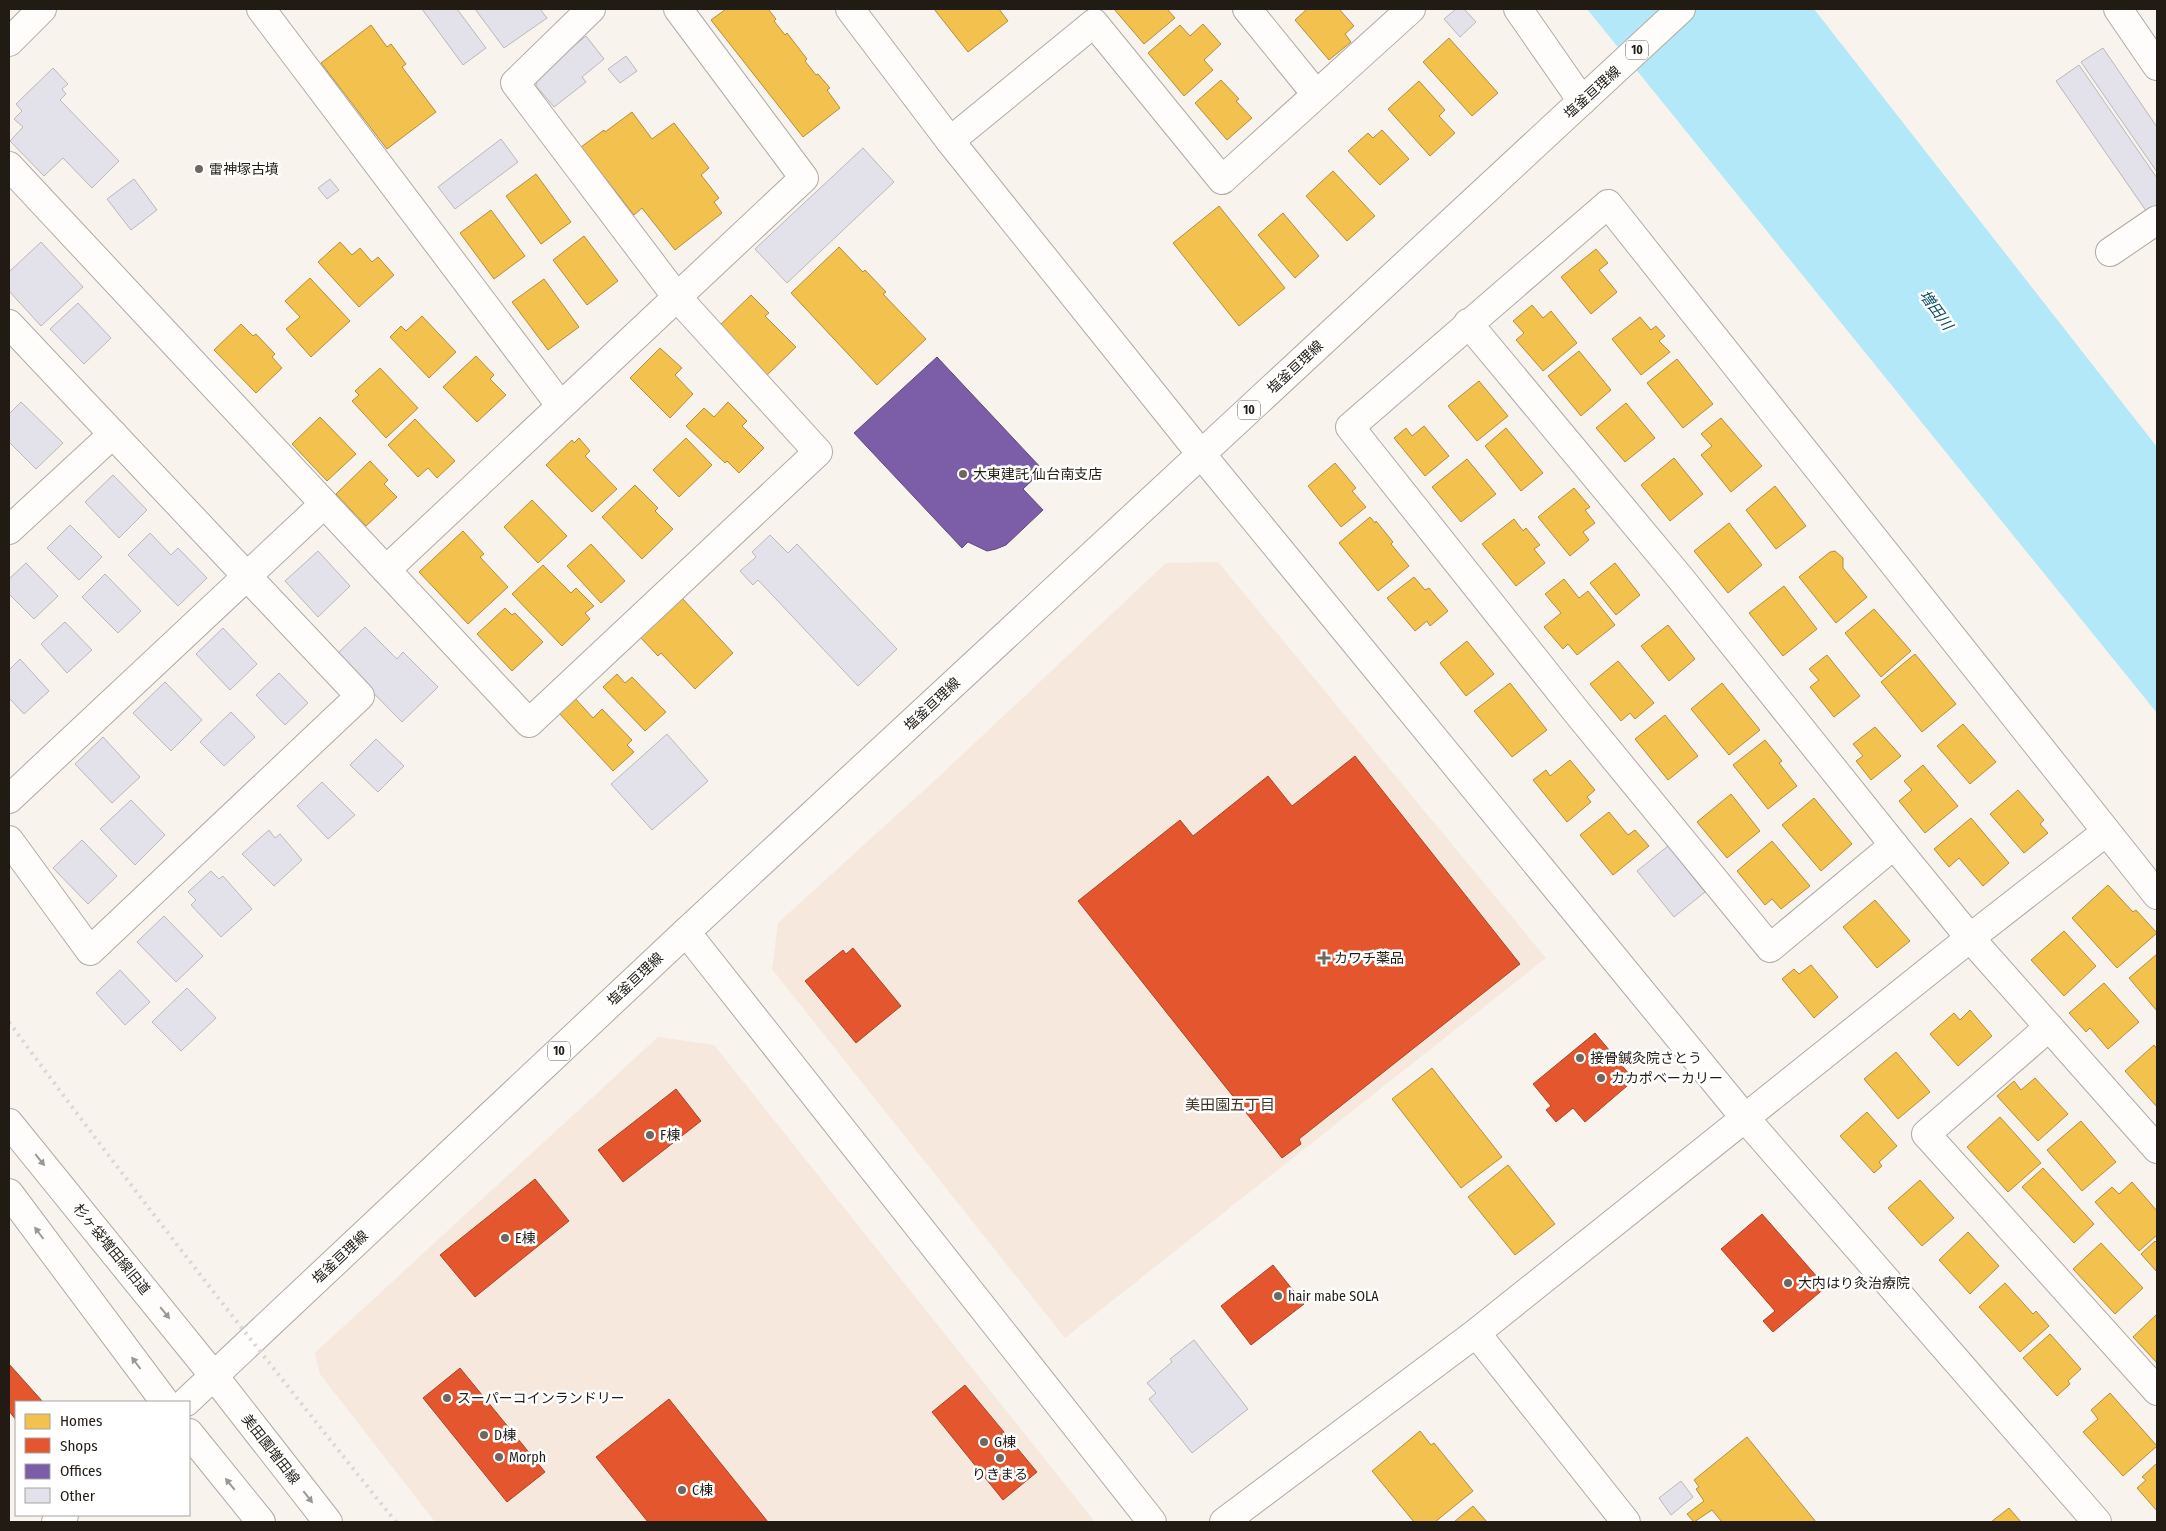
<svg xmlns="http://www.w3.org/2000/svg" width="2166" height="1531" font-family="'Fira Sans Condensed','Noto Sans JP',sans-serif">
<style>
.commercial{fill:#f6e8dd}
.water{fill:#b2e8f8}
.homes{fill:#f2c14e;stroke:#b38f3d}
.shops{fill:#e4572e;stroke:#aa4526}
.offices{fill:#7b5ea7;stroke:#604a7b}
.building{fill:#e3e1ea;stroke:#bab8b9}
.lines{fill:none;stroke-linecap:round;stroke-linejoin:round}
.minor-casing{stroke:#b0aaa4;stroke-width:30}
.tertiary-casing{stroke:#b0aaa4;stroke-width:30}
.secondary-casing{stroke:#b0aaa4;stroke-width:30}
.primary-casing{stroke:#b0aaa4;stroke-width:30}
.minor{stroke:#fefdfc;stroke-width:28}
.tertiary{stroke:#fefdfc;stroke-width:28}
.secondary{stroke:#fefdfc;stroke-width:28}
.primary{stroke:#fefdfc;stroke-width:28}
.rail{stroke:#dad8d6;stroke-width:4;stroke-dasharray:2.5 5;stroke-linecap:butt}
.oneway{fill:#9b9794}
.poi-dot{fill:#6d6760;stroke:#fff;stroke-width:2}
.labels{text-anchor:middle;stroke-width:5;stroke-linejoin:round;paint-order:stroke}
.shield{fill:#fff;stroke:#645f5a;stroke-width:1}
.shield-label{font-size:12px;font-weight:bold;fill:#211b14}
.street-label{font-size:14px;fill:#211b14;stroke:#fff}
.poi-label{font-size:14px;fill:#211b14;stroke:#fff;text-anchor:start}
.water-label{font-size:15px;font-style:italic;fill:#084e60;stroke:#fff}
.neighbourhood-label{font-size:15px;fill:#403323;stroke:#fff}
</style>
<rect width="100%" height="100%" fill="#f9f3ed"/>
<!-- commercial -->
<g class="commercial">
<path d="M1218,562l328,396 -481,380 -293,-369 6,-46 166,-151 222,-209z"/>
<path d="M658,1037l56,8 381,477h-660l-115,-148 -5,-21z"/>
</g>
<!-- water -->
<path class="water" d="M1587,9h227l343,438v266z"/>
<!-- homes -->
<g class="homes">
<path d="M726,9h42l8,10 -2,2 11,14 2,-2 20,26 -2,2 11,14 2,-1 12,14 -3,2 13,18 -37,29 -92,-117z"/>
<path d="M934,9h65l9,12 -40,31z"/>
<path d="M1114,9h53l8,9 -31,26z"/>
<path d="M1307,9h32l15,17 -9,8 6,8 -22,18 -34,-40z"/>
<path d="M1203,24l18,20 -17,16 9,10 -29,26 -36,-43 32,-28 10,11z"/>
<path d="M371,25l16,22 4,-3 15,20 -4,3 34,45 -49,37 -66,-86z"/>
<path d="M1449,38l49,55 -26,23 -49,-54z"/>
<path d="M1221,80l18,19 -3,2 16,17 -25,22 -32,-37z"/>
<path d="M1419,81l26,29 -6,6 16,17 -25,23 -42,-47z"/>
<path d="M632,112l20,27 22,-16 35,45 -8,7 18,23 -5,4 8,11 -47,37 -33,-42 -8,7 -53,-68 23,-17 1,2z"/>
<path d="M1382,130l27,29 -29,26 -32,-34 20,-18 5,5z"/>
<path d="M1333,171l42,45 -28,25 -41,-45z"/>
<path d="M536,174l35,48 -30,22 -35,-48z"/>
<path d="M1219,206l66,82 -46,38 -66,-83z"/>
<path d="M491,210l34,46 -31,23 -34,-46z"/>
<path d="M1283,213l36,43 -24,22 -37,-43z"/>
<path d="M584,236l34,45 -31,24 -34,-45z"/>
<path d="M340,242l12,13 8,-7 12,14 6,-5 16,18 -35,32 -41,-45z"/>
<path d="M839,247l24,25 2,-2 21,22 -3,2 43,45 -49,46 -86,-92z"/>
<path d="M1596,249l12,14 -9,7 18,22 -26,22 -30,-37z"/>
<path d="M310,278l40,43 -39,36 -25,-28 14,-12 -15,-16z"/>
<path d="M544,279l35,48 -31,23 -36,-48z"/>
<path d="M751,295l18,18 -4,3 31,31 -30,29 -48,-49z"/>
<path d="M1532,305l11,13 8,-7 26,32 -34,28 -27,-31 8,-7 -11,-12z"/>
<path d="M422,316l34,36 -27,26 -39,-41 11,-11 5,5z"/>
<path d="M1640,317l11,13 5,-4 9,10 -6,5 11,11 -29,23 -29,-36z"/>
<path d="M241,324l12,12 3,-2 19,20 -3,3 10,11 -26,25 -42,-43z"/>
<path d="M660,348l22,20 -7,7 18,19 -23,24 -40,-40z"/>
<path d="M1579,351l32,39 -30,26 -33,-40z"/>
<path d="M476,356l18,19 -4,4 16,16 -29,27 -34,-35z"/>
<path d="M1677,359l36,45 -30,24 -36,-45z"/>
<path d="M380,368l38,40 -32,30 -34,-37 7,-6 -4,-4z"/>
<path d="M1479,381l29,35 -31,25 -29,-35z"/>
<path d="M728,402l19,19 -5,5 22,22 -25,25 -12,-12 -2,2 -39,-37 18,-18 10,9z"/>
<path d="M1626,403l29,35 -30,24 -29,-34z"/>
<path d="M320,417l36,37 -29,27 -35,-37z"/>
<path d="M1721,418l41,48 -31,26 -30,-37 11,-9 -11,-12z"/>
<path d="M415,419l40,42 -18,17 -9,-10 -10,9 -30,-32z"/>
<path d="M1424,426l25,30 -24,20 -31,-38 12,-10 6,8z"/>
<path d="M1506,428l37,45 -22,18 -36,-45z"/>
<path d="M579,438l11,13 -5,5 32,33 -25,23 -46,-47 26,-25 2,3z"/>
<path d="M686,438l26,27 -33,32 -26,-27z"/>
<path d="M1674,458l29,36 -33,27 -29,-36z"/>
<path d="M1467,459l29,35 -35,28 -29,-35z"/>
<path d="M370,461l18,19 -4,4 13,13 -31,29 -30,-32z"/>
<path d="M1335,463l21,25 -4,3 14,16 -25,20 -33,-41z"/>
<path d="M635,485l23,23 -3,3 18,18 -31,30 -40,-42z"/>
<path d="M1775,486l31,40 -30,23 -30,-39z"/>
<path d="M1574,488l16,19 -5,3 10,13 -12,9 6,8 -19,16 -32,-39z"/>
<path d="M532,500l35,36 -29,27 -34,-36z"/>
<path d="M1370,517l5,6 1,-2 17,21 -2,2 18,22 -31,25 -39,-48z"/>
<path d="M1514,519l9,12 3,-3 14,17 -6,4 11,14 -29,23 -34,-42z"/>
<path d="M1729,523l33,42 -34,28 -34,-42z"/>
<path d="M463,531l21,23 -4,3 28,30 -40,37 -49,-52z"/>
<path d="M591,544l34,37 -24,22 -34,-37z"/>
<path d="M1835,551l8,7v10l24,29 -31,26 -37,-46 31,-25z"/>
<path d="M1615,563l25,32 -24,20 -26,-32z"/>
<path d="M543,565l28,28 5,-5 18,18 -9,7 5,6 -28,27 -50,-52z"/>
<path d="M1414,577l11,13 4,-2 19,23 -18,15 -3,-5 -12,10 -28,-33z"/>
<path d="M1564,579l15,19 9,-7 27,34 -38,30 -9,-11 -5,5 -19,-22 17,-14 -16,-19z"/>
<path d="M1784,586l33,43 -34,27 -34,-43z"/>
<path d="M682,598l51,55 -38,36 -34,-36 -3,3 -18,-19z"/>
<path d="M505,608l7,7 3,-2 28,29 -31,29 -35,-37z"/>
<path d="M1874,609l37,42 -30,26 -36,-44z"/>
<path d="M1668,625l27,34 -26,22 -28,-35z"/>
<path d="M1467,641l27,33 -28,22 -26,-33z"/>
<path d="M1915,654l41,50 -34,28 -41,-50z"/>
<path d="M1827,655l33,41 -26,21 -24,-30 9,-7 -10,-11z"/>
<path d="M1618,661l36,42 -19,16 -5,-6 -9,8 -31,-37z"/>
<path d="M617,674l8,9 7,-6 34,35 -21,19 -42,-44z"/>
<path d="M1510,683l37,47 -35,27 -38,-46z"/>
<path d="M1722,683l38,47 -31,25 -38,-46z"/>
<path d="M573,696l20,22 9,-9 30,31 -5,5 7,7 -21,19 -56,-60z"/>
<path d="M1665,715l33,41 -30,24 -33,-41z"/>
<path d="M1963,724l33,38 -26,22 -33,-38z"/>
<path d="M1875,727l26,29 -30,24 -15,-19 7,-5 -10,-12z"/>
<path d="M1765,740l17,21 -3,2 18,23 -29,23 -35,-44z"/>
<path d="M1570,760l25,30 -8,7 4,5 -24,20 -34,-42 13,-10 4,6z"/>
<path d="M1923,765l35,41 -33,27 -26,-32 13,-11 -8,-9z"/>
<path d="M2018,790l26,30 -4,4 8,9 -24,20 -34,-39z"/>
<path d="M1731,794l29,37 -33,27 -30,-36z"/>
<path d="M1814,798l38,46 -31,27 -39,-46z"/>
<path d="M1609,812l19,23 7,-5 14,16 -36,29 -33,-40z"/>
<path d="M1971,818l38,45 -26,23 -24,-28 -10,9 -15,-18z"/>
<path d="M1772,841l38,45 -29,23 -9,-10 -7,6 -28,-34z"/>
<path d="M2108,885l25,27 3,-2 21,23 -40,35 -45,-50z"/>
<path d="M1875,900l35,41 -33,27 -34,-41z"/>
<path d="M2064,931l32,35 -32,30 -33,-36z"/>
<path d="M2157,954v57l-28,-33z"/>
<path d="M1811,965l27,32 -24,21 -32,-39 12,-10 5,5z"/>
<path d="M2104,983l35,39 -31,27 -18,-21 -4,4 -17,-19z"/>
<path d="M1970,1010l22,26 -34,30 -28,-32 24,-21 6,7z"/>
<path d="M2154,1045l3,4v58l-32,-36z"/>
<path d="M1896,1052l34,40 -32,27 -34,-40z"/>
<path d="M1432,1068l70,89 -41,31 -69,-89z"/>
<path d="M2035,1078l33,36 -30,27 -41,-45 17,-15 7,9z"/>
<path d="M1867,1112l30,34 -18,16 3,4 -8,7 -34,-37z"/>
<path d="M2000,1117l41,46 -33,29 -41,-45z"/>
<path d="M2081,1121l35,41 -34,29 -35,-41z"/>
<path d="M1508,1165l47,59 -40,31 -47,-58z"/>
<path d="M2043,1168l51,56 -20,19 -52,-56z"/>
<path d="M1920,1180l34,38 -32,28 -34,-38z"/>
<path d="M2132,1182l25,29v24l-18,16 -44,-49 17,-15 7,7z"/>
<path d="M1968,1232l31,34 -29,28 -31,-34z"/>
<path d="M2155,1241l2,2v29l-16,-18z"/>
<path d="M2101,1243l42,45 -28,26 -42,-45z"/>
<path d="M2005,1283l28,31 3,-3 13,15 -29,26 -41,-45z"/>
<path d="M2157,1314v49l-24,-26z"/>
<path d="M2050,1334l31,35 -13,12 2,3 -13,12 -34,-38z"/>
<path d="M2110,1393l47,53 -34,30 -40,-44 15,-13 -7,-9z"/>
<path d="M1420,1431l11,14 3,-2 39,48 -38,31h-21l-42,-51z"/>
<path d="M1747,1437l69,85h-94l-10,-12 -18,12 -7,-8 17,-13 -8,-12 3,-2 -5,-7z"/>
<path d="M2157,1463v48l-20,-23 9,-8 -4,-3z"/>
<path d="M1473,1506l14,16h-33z"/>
<path d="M2009,1508l12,14h-30z"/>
</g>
<!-- shops -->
<g class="shops">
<path d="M1355,756l165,208 -221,175 2,5 -19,14 -204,-257 102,-81 13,16 75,-60 24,30z"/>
<path d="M853,948l48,58 -45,37 -51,-62 38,-31 3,4z"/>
<path d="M1595,1033l39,47 -49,42 -12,-14 -17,14 -10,-12 5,-4 -18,-22z"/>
<path d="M676,1089l25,32 -78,61 -25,-32z"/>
<path d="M535,1179l34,42 -94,76 -35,-42z"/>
<path d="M1762,1214l64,73 -53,45 -10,-11 12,-10 -54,-62z"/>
<path d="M1273,1265l31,39 -53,41 -30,-39z"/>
<path d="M9,1364l34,38h-27v18l-7,-9z"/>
<path d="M460,1368l85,104 -38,30 -84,-104z"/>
<path d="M965,1385l72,87 -34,28 -71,-88z"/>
<path d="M669,1399l99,123h-120l-52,-65z"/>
</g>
<!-- offices -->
<path class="offices" d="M937,357l106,113 -20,19 20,21 -37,35 -10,4 -9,2 -19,-9 -6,6 -108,-115z"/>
<!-- building -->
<g class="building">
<path d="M422,9h35l29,39 -23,17z"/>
<path d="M475,9h65l7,9 -43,30z"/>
<path d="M1456,9h8l12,13 -16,15 -16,-18z"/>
<path d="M586,36l18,23 -22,18 4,5 -32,25 -18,-21 2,-18 26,-14z"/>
<path d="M2103,48l54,79v45l-76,-110z"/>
<path d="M626,56l11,15 -17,12 -12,-14z"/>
<path d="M2079,65l78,113v31l-8,6 -93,-134z"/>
<path d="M53,68l15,16 -6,5 4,5 -6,6 59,61 -27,27 -29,-30 -19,18 -34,-35 13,-14 -9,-8 8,-8 -6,-7z"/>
<path d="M501,139l17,23 -63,47 -17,-22z"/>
<path d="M863,148l31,34 -107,101 -32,-34z"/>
<path d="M134,179l23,31 -26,20 -24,-31z"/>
<path d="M330,179l9,11 -12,9 -9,-11z"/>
<path d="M41,242l42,45 -42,39 -32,-35v-19z"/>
<path d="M78,303l33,35 -27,26 -34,-35z"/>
<path d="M21,402l42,41 -27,26 -27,-27v-28z"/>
<path d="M113,475l34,35 -28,28 -34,-36z"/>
<path d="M70,525l32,32 -23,23 -32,-32z"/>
<path d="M150,533l21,22 7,-7 29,30 -29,28 -50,-51z"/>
<path d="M770,535l18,18 9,-9 100,105 -39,37 -100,-106 -5,5 -13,-14 16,-14 -4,-5z"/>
<path d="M318,551l32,35 -32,31 -33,-36z"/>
<path d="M26,563l32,33 -24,23 -25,-25v-15z"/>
<path d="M105,574l36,37 -23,22 -36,-36z"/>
<path d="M65,622l27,28 -25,23 -26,-29z"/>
<path d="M365,627l32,32 6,-7 35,35 -36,35 -66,-67z"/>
<path d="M223,628l34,36 -27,26 -34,-36z"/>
<path d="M20,659l29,32 -25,23 -15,-16v-28z"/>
<path d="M279,673l29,30 -23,22 -29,-30z"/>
<path d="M165,682l37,38 -31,31 -38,-38z"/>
<path d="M231,712l24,25 -31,29 -24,-24z"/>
<path d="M667,734l41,47 -56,49 -41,-46z"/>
<path d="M103,737l37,40 -28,26 -37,-39z"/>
<path d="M376,739l28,27 -26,26 -28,-27z"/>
<path d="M322,782l33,33 -27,24 -31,-33z"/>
<path d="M131,800l34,35 -30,30 -35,-36z"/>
<path d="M269,830l6,8 5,-4 22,26 -28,26 -32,-32z"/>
<path d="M82,840l35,36 -29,28 -35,-36z"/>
<path d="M1668,846l37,46 -31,25 -37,-46z"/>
<path d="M211,871l8,8 4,-3 29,33 -31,28 -30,-32 5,-5 -8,-8z"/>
<path d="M164,916l39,40 -27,26 -39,-40z"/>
<path d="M120,970l30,32 -25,23 -29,-32z"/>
<path d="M187,988l29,30 -35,33 -29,-29z"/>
<path d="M1194,1340l54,69 -56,44 -43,-54 7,-6 -9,-10 25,-21 -2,-3z"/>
<path d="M1681,1481l12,16 -22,18 -12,-17z"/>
</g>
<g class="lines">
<!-- minor casing -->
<g class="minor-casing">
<g id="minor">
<path d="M261,9l299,396"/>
<path d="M1247,9l69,85"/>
<path d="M1518,9l64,92"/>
<path d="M2118,9l39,57"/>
<path d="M950,141l144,-118 128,157 189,-171"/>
<path d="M9,166l520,557 289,-271 -142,-156 -161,-213 76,-74"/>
<path d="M2110,252l47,-32"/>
<path d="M1468,323l213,256 213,266"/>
<path d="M9,324l351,372 -270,255 -81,-111"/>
<path d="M9,530l104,-96"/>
<path d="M386,570l418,-392 -126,-169"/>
<path d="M9,799l315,-295"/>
<path d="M2157,895l-549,-691 -258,223 225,283 195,238 124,-103 76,93 79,89 -123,107 231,257"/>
<path d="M2049,1027l108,122"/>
</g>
</g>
<!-- tertiary casing -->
<g class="tertiary-casing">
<g id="tertiary">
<path d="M850,9l100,132 251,313 544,664 352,404"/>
<path d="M9,42l33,-33"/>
<path d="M686,932l466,590"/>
<path d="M9,1123l205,253"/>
<path d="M9,1193l156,209"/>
<path d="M1476,1333l150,189"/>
<path d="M1224,1522l252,-189 494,-395 136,-106"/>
</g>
</g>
<!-- secondary casing -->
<g class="secondary-casing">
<g id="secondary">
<path d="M214,1376l114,146"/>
<path d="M189,1433l72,89"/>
</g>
</g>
<!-- primary casing -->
<g class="primary-casing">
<g id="primary">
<path d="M186,1402l500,-470 995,-923"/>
<path d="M56,1522l8,-7"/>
</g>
</g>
<!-- minor -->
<use href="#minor" class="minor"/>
<!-- tertiary -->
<use href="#tertiary" class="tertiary"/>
<!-- secondary -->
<use href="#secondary" class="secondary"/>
<!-- primary -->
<use href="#primary" class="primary"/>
<!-- rail -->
<path class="rail" d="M9,1022c125,170 255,336 387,500"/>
</g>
<!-- one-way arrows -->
<defs><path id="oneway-solid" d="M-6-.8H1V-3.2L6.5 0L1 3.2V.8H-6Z" transform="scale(1.25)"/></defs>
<g class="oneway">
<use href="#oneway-solid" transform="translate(40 1160) rotate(51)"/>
<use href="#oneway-solid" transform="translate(39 1233) rotate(-127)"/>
<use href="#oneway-solid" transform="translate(165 1313) rotate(51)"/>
<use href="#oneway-solid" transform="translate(136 1363) rotate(-127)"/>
<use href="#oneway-solid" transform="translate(230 1484) rotate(-129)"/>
<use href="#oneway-solid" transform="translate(308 1497) rotate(52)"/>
</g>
<!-- markers -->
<g class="poi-dot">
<circle cx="199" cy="169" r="5"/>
<circle cx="963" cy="474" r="5"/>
<path d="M1321.5 950.5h5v5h5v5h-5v5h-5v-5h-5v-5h5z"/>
<circle cx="1580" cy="1058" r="5"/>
<circle cx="1601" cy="1078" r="5"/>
<circle cx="650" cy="1135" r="5"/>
<circle cx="505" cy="1238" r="5"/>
<circle cx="1788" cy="1283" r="5"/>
<circle cx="1278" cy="1296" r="5"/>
<circle cx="447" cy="1398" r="5"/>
<circle cx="484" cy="1435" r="5"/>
<circle cx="984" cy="1442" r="5"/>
<circle cx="499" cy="1457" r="5"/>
<circle cx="1000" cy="1458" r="5"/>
<circle cx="682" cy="1490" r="5"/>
</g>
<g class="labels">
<!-- shield labels -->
<g class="shield">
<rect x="1626" y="40.5" width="22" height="19" rx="4"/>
<rect x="1238" y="400.5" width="22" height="19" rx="4"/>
<rect x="548" y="1041.5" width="22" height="19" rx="4"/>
</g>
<g class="shield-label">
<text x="1637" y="54">10</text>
<text x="1249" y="414">10</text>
<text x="559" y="1055">10</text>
</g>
<!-- street labels -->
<g class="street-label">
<text transform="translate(1592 92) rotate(-42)" y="5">塩釜亘理線</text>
<text transform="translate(1295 367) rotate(-43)" y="5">塩釜亘理線</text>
<text transform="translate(932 704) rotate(-43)" y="5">塩釜亘理線</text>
<text transform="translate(635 979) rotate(-43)" y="5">塩釜亘理線</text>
<text transform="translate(112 1249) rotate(51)" y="5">杉ヶ袋増田線旧道</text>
<text transform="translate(340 1257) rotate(-43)" y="5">塩釜亘理線</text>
<text transform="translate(271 1449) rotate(52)" y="5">美田園増田線</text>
</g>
<!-- poi labels -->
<g class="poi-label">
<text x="209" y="174">雷神塚古墳</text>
<text x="973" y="479">大東建託 仙台南支店</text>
<text x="1334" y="963">カワチ薬品</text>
<text x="1590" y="1063">接骨鍼灸院さとう</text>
<text x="1611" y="1083">カカポベーカリー</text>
<text x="660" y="1140">F棟</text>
<text x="515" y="1243">E棟</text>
<text x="1798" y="1288">大内はり灸治療院</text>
<text x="1288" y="1301">hair mabe SOLA</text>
<text x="457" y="1403">スーパーコインランドリー</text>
<text x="494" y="1440">D棟</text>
<text x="994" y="1447">G棟</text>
<text x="509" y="1462">Morph</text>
<text x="1000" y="1479" text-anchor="middle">りきまる</text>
<text x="692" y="1495">C棟</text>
</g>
<!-- water labels -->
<g class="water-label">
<text transform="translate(1936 310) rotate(54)" y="5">増田川</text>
</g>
<!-- neighbourhood labels -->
<g class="neighbourhood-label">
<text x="1230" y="1110">美田園五丁目</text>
</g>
</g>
<!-- border -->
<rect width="2166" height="1531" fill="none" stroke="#211b14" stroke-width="20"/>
<!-- legend -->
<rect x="15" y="1401" width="175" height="115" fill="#ffffff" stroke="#a6a4a1"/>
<rect x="25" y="1414" width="25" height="15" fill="#f2c14e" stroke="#a6a4a1"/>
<text x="60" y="1426" font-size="15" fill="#211b14">Homes</text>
<rect x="25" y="1438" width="25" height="15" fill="#e4572e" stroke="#a6a4a1"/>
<text x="60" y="1451" font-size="15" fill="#211b14">Shops</text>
<rect x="25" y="1464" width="25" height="15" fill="#7b5ea7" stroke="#a6a4a1"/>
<text x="60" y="1476" font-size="15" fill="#211b14">Offices</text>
<rect x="25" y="1488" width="25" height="15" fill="#e3e1ea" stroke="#a6a4a1"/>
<text x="60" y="1501" font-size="15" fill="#211b14">Other</text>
</svg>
